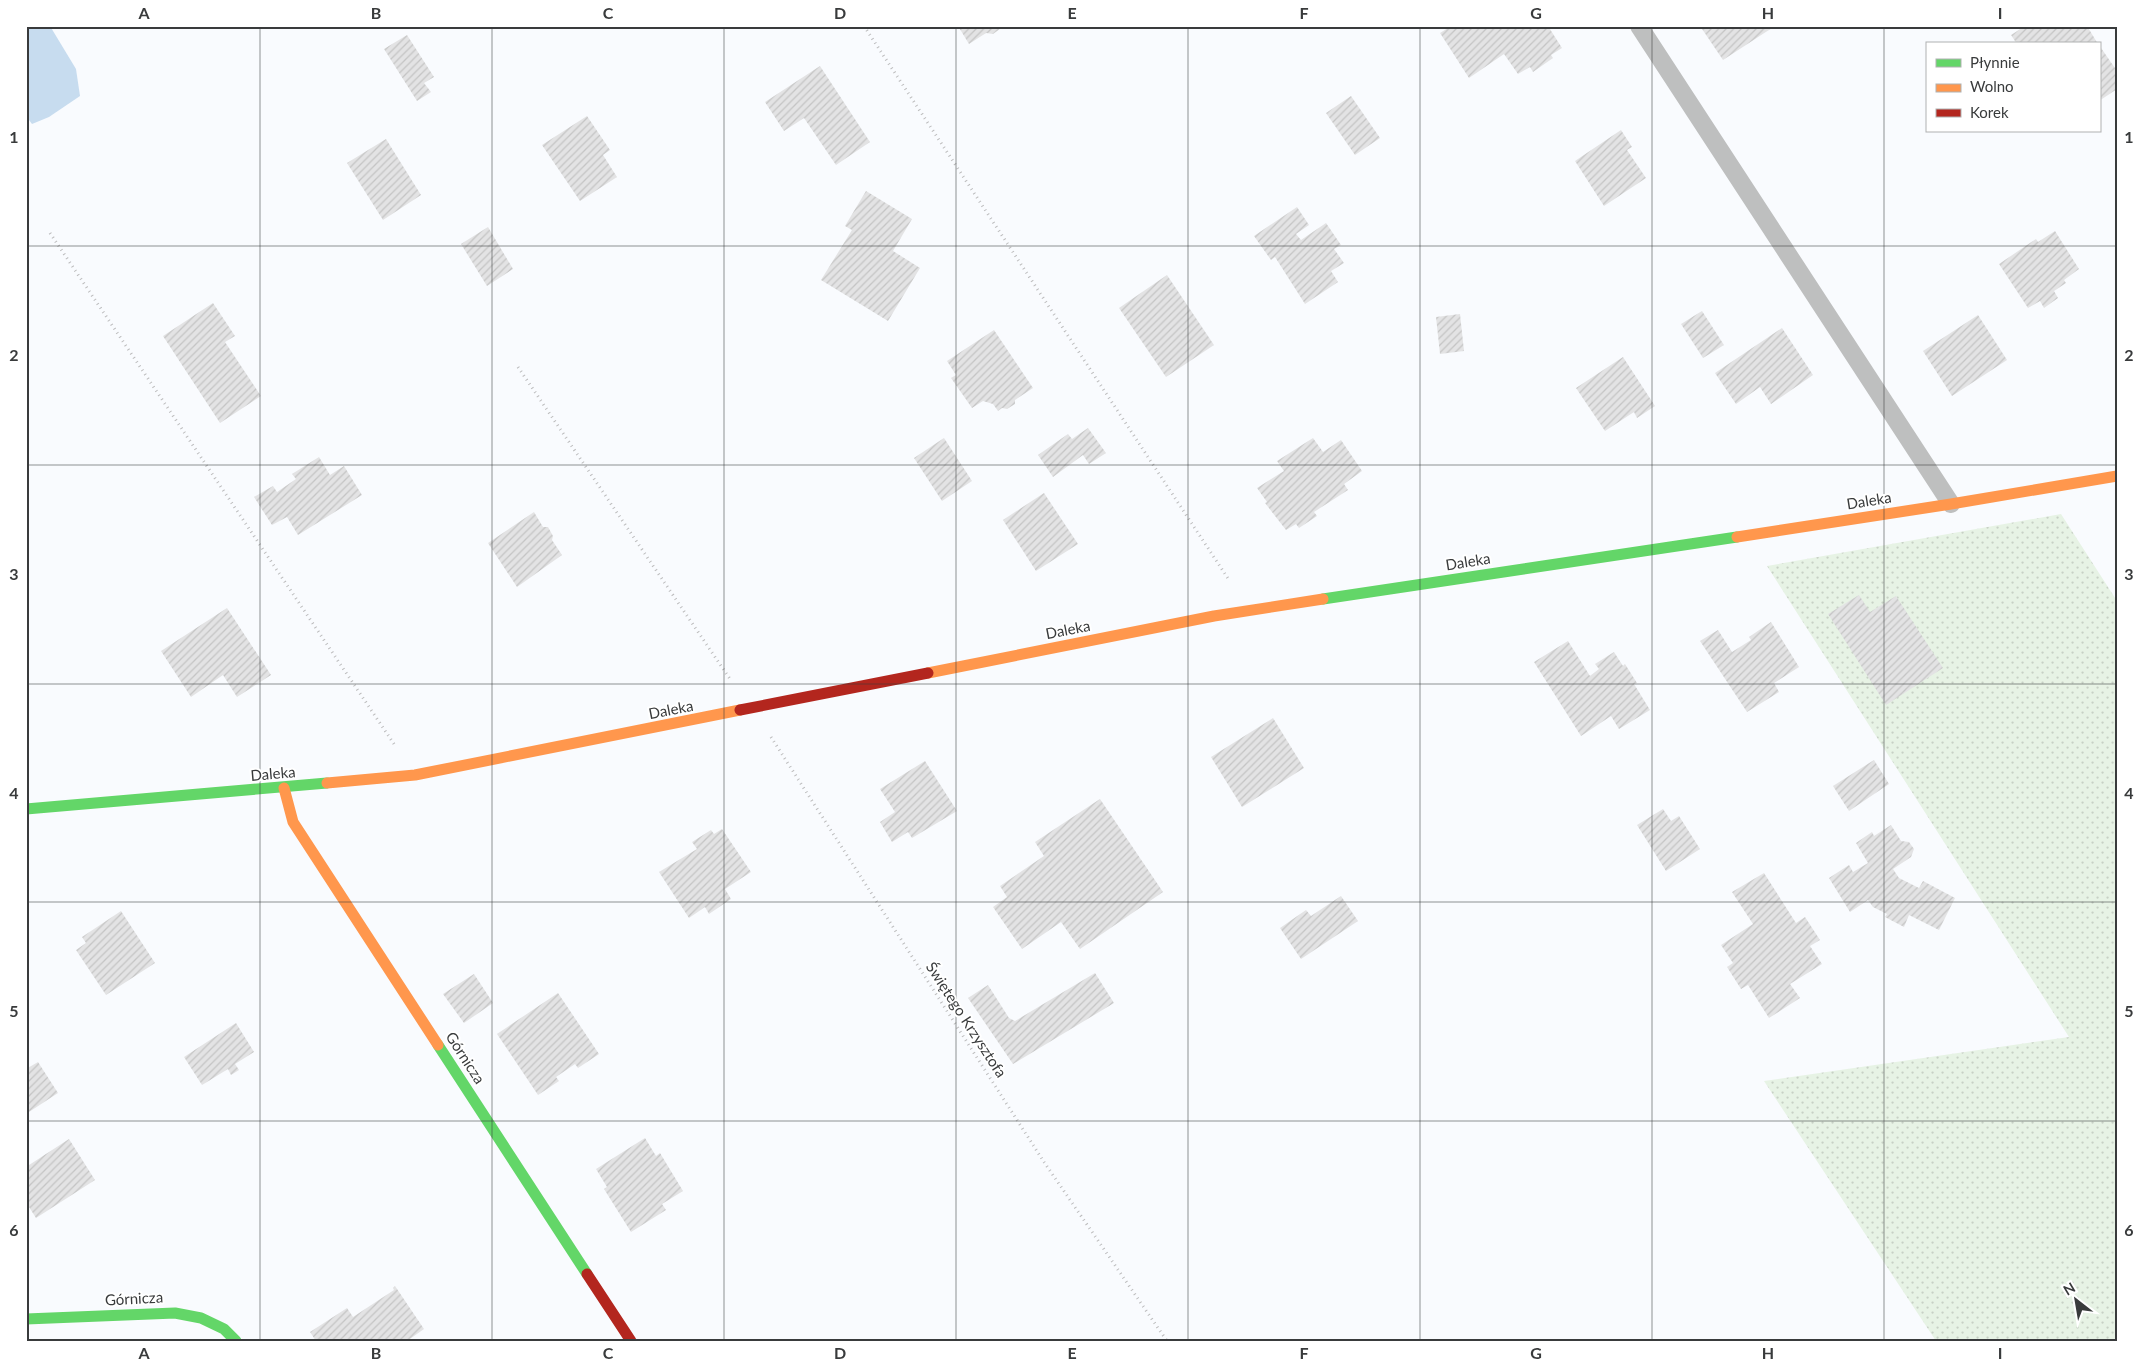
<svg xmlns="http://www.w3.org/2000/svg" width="2143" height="1367" font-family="Lato,sans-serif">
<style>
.grass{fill:url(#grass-dots)}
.water{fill:#c7dcef}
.building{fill:url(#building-hatch)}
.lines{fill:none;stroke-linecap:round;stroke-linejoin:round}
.path{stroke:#bcbcbd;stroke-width:3;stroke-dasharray:1 4;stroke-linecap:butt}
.lane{stroke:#bebfbf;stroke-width:18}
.fast{stroke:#63d668;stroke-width:11}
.slow{stroke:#ff974d;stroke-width:11}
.jam{stroke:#b3261e;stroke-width:11}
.grid{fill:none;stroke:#393b3c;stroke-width:1;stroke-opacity:0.55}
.labels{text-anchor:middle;stroke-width:4;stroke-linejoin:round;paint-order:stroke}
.street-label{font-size:15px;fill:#393b3c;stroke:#fff}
.neatline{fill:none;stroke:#393b3c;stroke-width:2}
.grid-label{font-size:16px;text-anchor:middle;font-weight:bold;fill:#393b3c}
</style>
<defs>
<pattern id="grass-dots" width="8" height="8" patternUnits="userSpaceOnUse" patternTransform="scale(1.25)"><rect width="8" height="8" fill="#e7f3e5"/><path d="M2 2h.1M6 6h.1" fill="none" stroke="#c7d1c5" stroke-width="1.8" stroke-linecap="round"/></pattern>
<pattern id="building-hatch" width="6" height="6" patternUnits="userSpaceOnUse" patternTransform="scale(1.25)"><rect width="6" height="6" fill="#e3e3e4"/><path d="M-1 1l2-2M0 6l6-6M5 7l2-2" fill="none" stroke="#c4c4c4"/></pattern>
</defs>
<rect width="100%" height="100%" fill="#f9fbfe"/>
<!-- grass -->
<path class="grass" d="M2061,514l56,87v740h-181l-172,-260 305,-44 -302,-471z"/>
<!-- water -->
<path class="water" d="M26,26h24l26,43 4,27 -31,21 -17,7 -6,-8z"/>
<!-- building -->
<g class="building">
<path d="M958,26h46l-11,8 -7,-1 -17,11z"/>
<path d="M1451,26h97l14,22 -11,7 2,3 -20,14 -3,-5 -12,7 -14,-20 -35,24 -29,-45z"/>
<path d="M1700,26h75l-52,34z"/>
<path d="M2025,26h62l11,18h-81l-6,-9z"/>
<path d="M407,35l27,42 -10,6 7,9 -14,9 -33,-52z"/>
<path d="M2099,45l18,26v18l-18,12z"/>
<path d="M820,66l50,76 -34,23 -32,-47 -20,13 -19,-29z"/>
<path d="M1351,96l29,42 -25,17 -29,-42z"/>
<path d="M587,116l23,34 -7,5 14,22 -37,24 -38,-56z"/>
<path d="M1621,130l11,17 -5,3 19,28 -42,28 -29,-45z"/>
<path d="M386,139l35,56 -38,25 -36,-57z"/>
<path d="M866,191l46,28 -19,32 27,17 -32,53 -67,-41 31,-50 -7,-4z"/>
<path d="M1297,207l12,18 -13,9 5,6 25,-17 15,22 -7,4 10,14 -13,8 7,11 -33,22 -30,-47 -4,3 -17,-24z"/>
<path d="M488,227l25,42 -26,17 -26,-42z"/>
<path d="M2055,231l24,38 -15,11 2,3 -12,8 4,7 -14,10 -4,-7 -12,7 -29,-44 37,-25 2,3z"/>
<path d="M1167,275l47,70 -48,32 -47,-69z"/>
<path d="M213,303l22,33 -10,6 36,54 -41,27 -57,-87z"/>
<path d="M1702,311l22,34 -21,13 -22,-34z"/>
<path d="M1460,314l4,37 -24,3 -4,-37z"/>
<path d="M1978,315l29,45 -55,36 -29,-45z"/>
<path d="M1782,328l31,47 -42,29 -11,-17 -24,17 -21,-31z"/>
<path d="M994,330l39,58 -18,12v4l-8,5 -5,-1 -4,3 -5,-7 -10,-3 -11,7 -21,-30 5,-3 -9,-14z"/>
<path d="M1623,357l32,49 -18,12 -3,-6 -29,19 -29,-43z"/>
<path d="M1088,428l18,25 -17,11 -6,-9 -30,22 -15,-22 30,-21 4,5z"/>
<path d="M944,438l28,43 -30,20 -28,-43z"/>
<path d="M1313,438l10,14 18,-12 21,31 -18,13 4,6 -34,22 3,4 -18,12 -3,-4 -10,6 -21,-27 2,-1 -10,-14 27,-17 -7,-10z"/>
<path d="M319,457l11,18 14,-9 18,29 -64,40 -11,-18 -15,8 -18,-28 19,-11 4,6 19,-13 -4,-5z"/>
<path d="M1044,493l34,51 -42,27 -33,-51z"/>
<path d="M534,512l9,15h5l5,9 -1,4 10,15 -45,32 -29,-44z"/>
<path d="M1859,595l11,17 26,-16 47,72 -57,37 -58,-91z"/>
<path d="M227,608l44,67 -34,22 -14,-22 -32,22 -30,-46z"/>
<path d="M1771,622l28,45 -25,16 5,9 -32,20 -47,-71 18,-11 14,22 19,-12 -2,-3z"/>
<path d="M1568,641l22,35 9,-7 -4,-5 19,-12 9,14 2,-2 12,19 -3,1 16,26 -31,19 -8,-13 -30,20 -47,-74z"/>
<path d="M1273,718l31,50 -62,39 -31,-50z"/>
<path d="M1874,760l15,24 -40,27 -16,-25z"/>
<path d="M925,761l32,50 -45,27 -4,-6 -16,10 -12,-20 15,-10 -15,-23z"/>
<path d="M1100,799l63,93 -83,57 -19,-27 -39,27 -29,-42 14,-10 -7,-11 44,-30 -9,-14z"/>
<path d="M1663,809l8,12 8,-5 21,33 -34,22 -29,-46z"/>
<path d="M1891,825l10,16 8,1 5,7 -3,8 -18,12 6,9 20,10 4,-7 32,17 -16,32 -30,-15 -5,12 -19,-10 2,-3 -14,-7 -5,-7 -18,12 -21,-34 20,-13 4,7 15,-9 -12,-20 16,-11 2,4z"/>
<path d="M722,829l29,43 -26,17 6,10 -22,15 -4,-7 -16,11 -30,-46 38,-23 -5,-7 19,-12 3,4z"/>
<path d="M1764,873l32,50 9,-6 15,23 -10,6 12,18 -32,20 10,14 -31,20 -21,-33 -7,4 -14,-22 6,-4 -12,-18 32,-21 -21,-32z"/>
<path d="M1341,896l17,25 -57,38 -21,-31 26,-18 5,6z"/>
<path d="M121,911l34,52 -49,32 -30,-45 10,-7 -4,-6z"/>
<path d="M1095,973l19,30 -101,61 -45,-66 20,-13 21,33 6,3z"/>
<path d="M474,974l19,29 -29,20 -21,-29z"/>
<path d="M558,993l41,61 -21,14 -3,-4 -19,13 3,4 -21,14 -41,-61z"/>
<path d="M236,1023l18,29 -19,12 4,6 -8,5 -3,-6 -26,16 -18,-28z"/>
<path d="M38,1062l20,31 -29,19 -3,-4v-39z"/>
<path d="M645,1138l11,18 4,-3 23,38 -21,13 4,6 -35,22 -27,-43 3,-2 -11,-18z"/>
<path d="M69,1139l26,41 -59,38 -7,-11 -3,1v-41z"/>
<path d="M395,1286l29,43 -17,12h-91l-6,-9 37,-24 6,9 41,-27 -1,-2z"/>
</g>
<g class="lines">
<!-- path -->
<g class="path">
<path d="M864,26l365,554"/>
<path d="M50,233l344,511"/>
<path d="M518,367l212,312"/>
<path d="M771,737l273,425 123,179"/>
</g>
<!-- lane -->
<path class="lane" d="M1639,26l312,478"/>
<!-- fast -->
<g class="fast">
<path d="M1323,599l414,-62"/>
<path d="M26,809l301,-26"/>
<path d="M438,1045l149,229"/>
<path d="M26,1319l149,-6 26,5 23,11 12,12"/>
</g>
<!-- slow -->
<g class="slow">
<path d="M1737,537l214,-33 166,-28"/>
<path d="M928,673l286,-57 109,-17"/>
<path d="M327,783l88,-8 325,-65"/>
<path d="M284,788l9,34 145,223"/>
</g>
<!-- jam -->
<g class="jam">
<path d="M740,710l188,-37"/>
<path d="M587,1274l44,67"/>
</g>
</g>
<!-- grid -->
<path class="grid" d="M260,26v1315M492,26v1315M724,26v1315M956,26v1315M1188,26v1315M1420,26v1315M1652,26v1315M1884,26v1315M26,246h2091M26,465h2091M26,684h2091M26,902h2091M26,1121h2091"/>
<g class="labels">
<!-- street labels -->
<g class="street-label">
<text transform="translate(1869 501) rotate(-9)" y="5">Daleka</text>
<text transform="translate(1468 562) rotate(-9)" y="5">Daleka</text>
<text transform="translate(1068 630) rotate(-11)" y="5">Daleka</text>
<text transform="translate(671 710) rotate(-11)" y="5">Daleka</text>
<text transform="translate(273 774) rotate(-5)" y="5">Daleka</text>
<text transform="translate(966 1020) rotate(57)" y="5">Świętego Krzysztofa</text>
<text transform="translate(465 1058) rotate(57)" y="5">Górnicza</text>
<text transform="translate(134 1299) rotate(-3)" y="5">Górnicza</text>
</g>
</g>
<!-- border -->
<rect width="2143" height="1367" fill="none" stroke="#ffffff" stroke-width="55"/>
<!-- legend -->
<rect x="1926" y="42" width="175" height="90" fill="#ffffff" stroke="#b0b1b1"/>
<rect x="1936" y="59" width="25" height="8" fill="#63d668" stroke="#b0b1b1"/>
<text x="1970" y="68" font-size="15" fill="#393b3c">Płynnie</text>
<rect x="1936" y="84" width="25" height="8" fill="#ff974d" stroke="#b0b1b1"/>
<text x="1970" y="92" font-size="15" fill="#393b3c">Wolno</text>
<rect x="1936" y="109" width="25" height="8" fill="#b3261e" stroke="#b0b1b1"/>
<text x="1970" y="118" font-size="15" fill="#393b3c">Korek</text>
<!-- north arrow -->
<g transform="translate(2076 1300) rotate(329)" stroke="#ffffff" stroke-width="4" paint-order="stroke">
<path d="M0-4L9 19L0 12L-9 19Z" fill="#393b3c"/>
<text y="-8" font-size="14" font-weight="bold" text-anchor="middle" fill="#393b3c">N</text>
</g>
<rect x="28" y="28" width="2088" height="1312" class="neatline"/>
<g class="grid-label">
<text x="144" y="19">A</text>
<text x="376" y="19">B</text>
<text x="608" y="19">C</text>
<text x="840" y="19">D</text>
<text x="1072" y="19">E</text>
<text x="1304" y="19">F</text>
<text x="1536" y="19">G</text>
<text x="1768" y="19">H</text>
<text x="2000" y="19">I</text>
<text x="14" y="143">1</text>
<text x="2129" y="143">1</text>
<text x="14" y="361">2</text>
<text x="2129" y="361">2</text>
<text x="14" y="580">3</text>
<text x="2129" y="580">3</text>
<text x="14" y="799">4</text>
<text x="2129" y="799">4</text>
<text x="14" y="1017">5</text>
<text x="2129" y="1017">5</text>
<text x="14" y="1236">6</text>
<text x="2129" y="1236">6</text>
<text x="144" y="1359">A</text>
<text x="376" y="1359">B</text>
<text x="608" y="1359">C</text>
<text x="840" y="1359">D</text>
<text x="1072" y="1359">E</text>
<text x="1304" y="1359">F</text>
<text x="1536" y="1359">G</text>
<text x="1768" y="1359">H</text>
<text x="2000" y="1359">I</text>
</g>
</svg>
